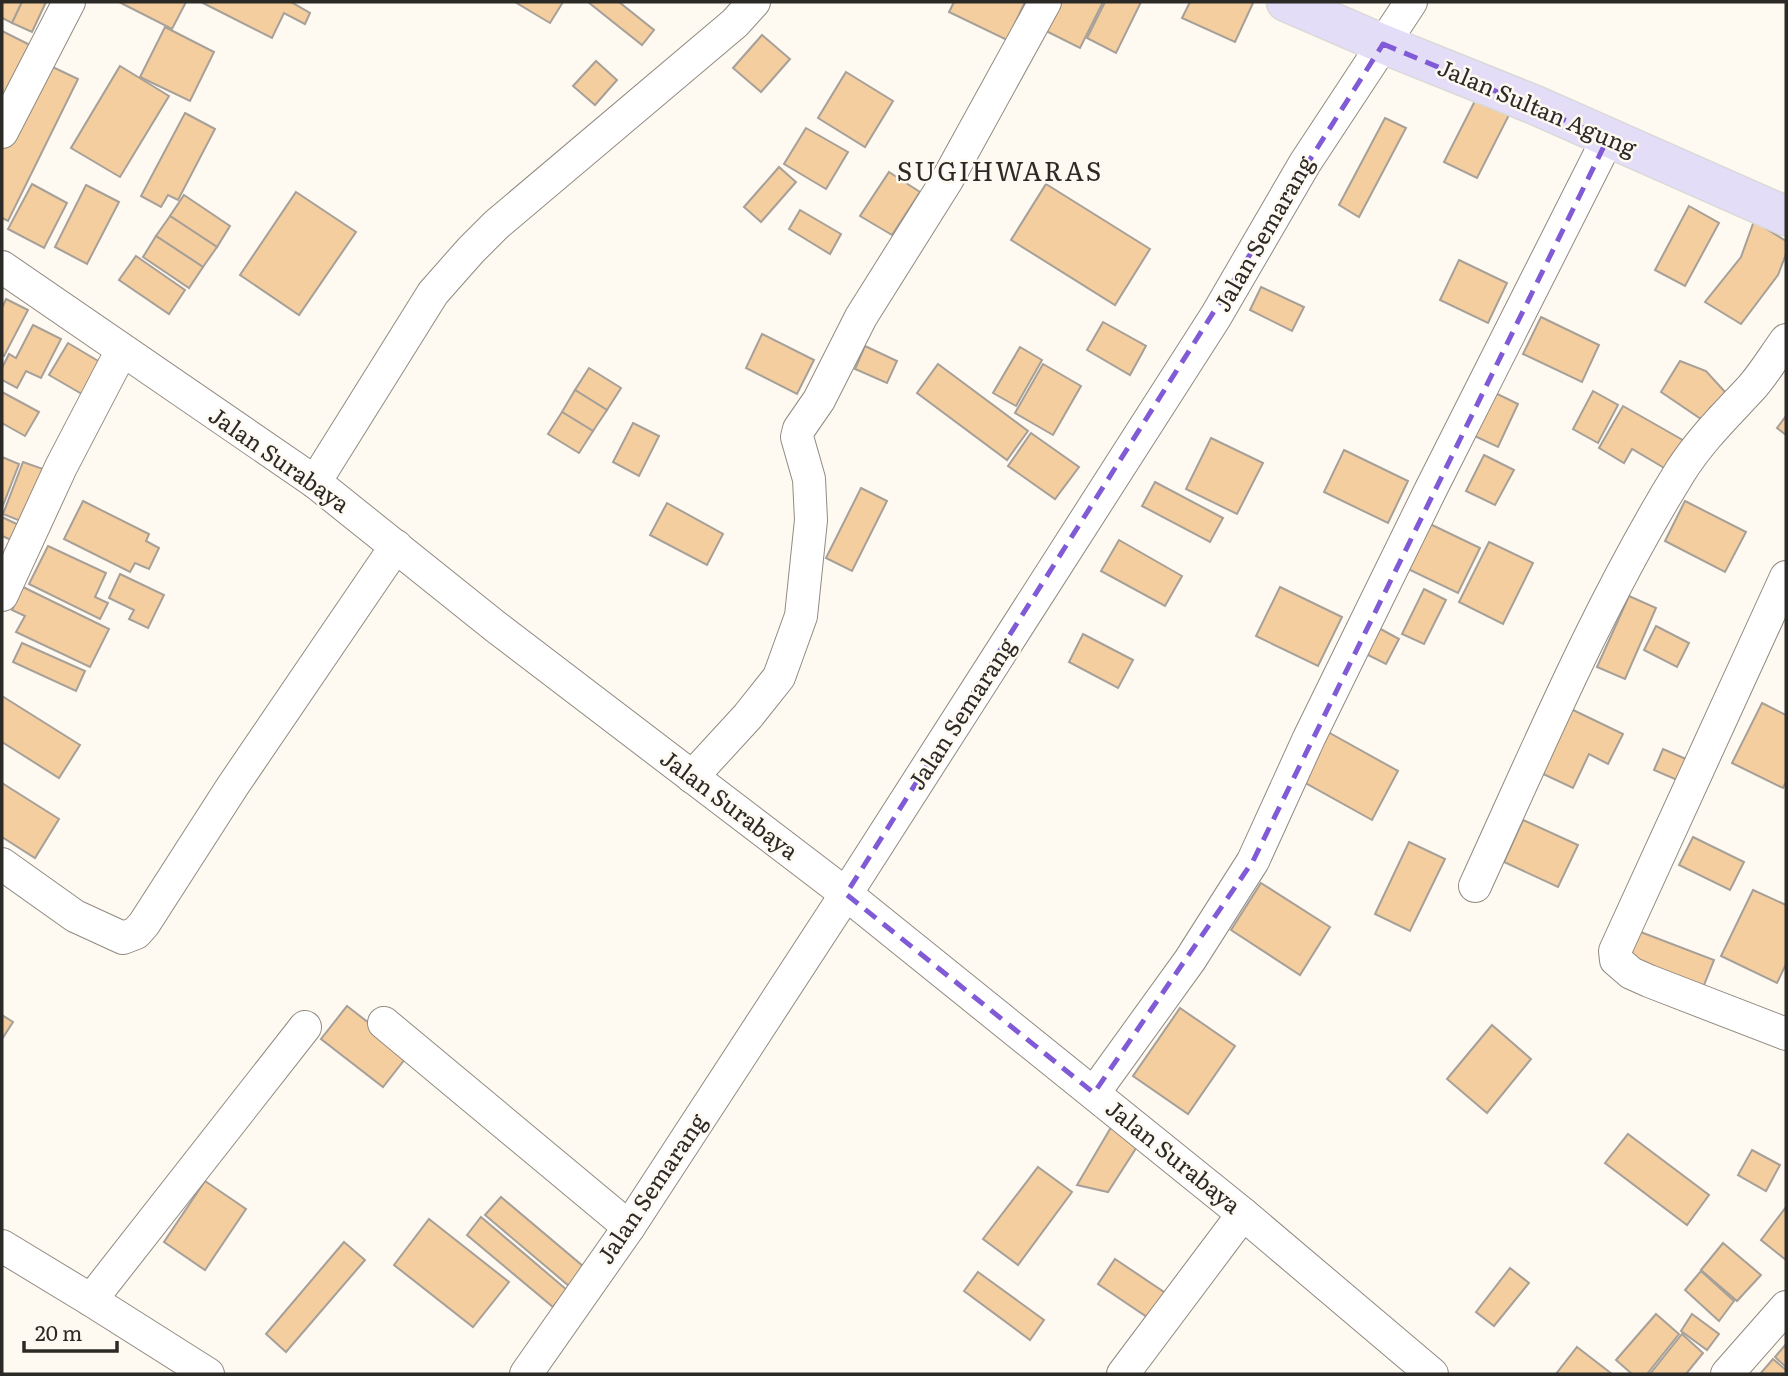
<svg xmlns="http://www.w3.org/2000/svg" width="1788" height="1376" font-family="Literata,serif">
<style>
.building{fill:#f4ce9e;stroke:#a7a098;stroke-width:2}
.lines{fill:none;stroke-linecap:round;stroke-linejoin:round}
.minor-casing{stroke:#918a82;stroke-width:34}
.primary-casing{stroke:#d9d9d8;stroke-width:41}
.minor{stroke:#fff;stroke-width:32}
.primary{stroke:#e3ddf7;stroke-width:38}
.marked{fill:none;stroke:#805bd5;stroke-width:5;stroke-dasharray:14 9;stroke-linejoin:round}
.labels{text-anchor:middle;stroke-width:5;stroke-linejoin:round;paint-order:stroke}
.street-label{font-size:23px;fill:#2c2a26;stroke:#fef9f1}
.quarter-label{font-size:26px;letter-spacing:2px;fill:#2c2a26;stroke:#fef9f1}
</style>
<rect width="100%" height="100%" fill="#fef9f1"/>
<!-- building -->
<g class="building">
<path d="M2,2h20l-10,21 -10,-5z"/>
<path d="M22,2h24l-14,30 -20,-9z"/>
<path d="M119,2h67l-14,27z"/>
<path d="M201,2h90l19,11 -5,11 -21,-11 -12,25z"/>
<path d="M515,2h48l-13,21z"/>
<path d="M588,2h31l35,28 -12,15z"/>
<path d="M954,2h71l-18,38 -58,-28z"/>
<path d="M1061,2h42l-23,46 -34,-17z"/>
<path d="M1105,2h36l-25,51 -29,-15z"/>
<path d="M1190,2h60l3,1 -18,39 -53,-24z"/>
<path d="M165,27l49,25 -24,49 -50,-24z"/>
<path d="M2,31l28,14 -28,56z"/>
<path d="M762,35l28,24 -29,33 -28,-24z"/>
<path d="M40,61l38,18 -70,142 -6,-3v-79z"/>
<path d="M596,61l21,19 -22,25 -22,-19z"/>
<path d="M120,66l49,30 -49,81 -49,-29z"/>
<path d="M846,72l47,29 -28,46 -47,-29z"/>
<path d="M1479,93l32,18 -34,67 -33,-16z"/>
<path d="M185,113l30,16 -37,71 -10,-5 -7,12 -20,-11z"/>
<path d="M1385,118l21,10 -47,89 -20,-12z"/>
<path d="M806,128l42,24 -22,37 -42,-25z"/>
<path d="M779,167l17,15 -35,40 -17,-15z"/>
<path d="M889,172l31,20 -28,43 -32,-19z"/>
<path d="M32,184l35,19 -23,45 -36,-19z"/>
<path d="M1046,184l104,65 -35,56 -104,-65z"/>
<path d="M86,185l33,17 -32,62 -32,-17z"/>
<path d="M296,192l60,40 -57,83 -59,-40z"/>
<path d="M184,195l46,31 -13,21 -47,-31z"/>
<path d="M1689,206l30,17 -34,63 -30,-16z"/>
<path d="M800,210l41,24 -11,20 -41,-25z"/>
<path d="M170,216l47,31 -14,20 -47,-31z"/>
<path d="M1754,221l32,20v13l-8,21 -37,49 -36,-22 36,-45z"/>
<path d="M156,236l47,31 -14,21 -46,-31z"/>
<path d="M136,256l49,34 -16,24 -50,-34z"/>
<path d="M1459,260l48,23 -19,40 -48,-23z"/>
<path d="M1261,287l43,20 -12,24 -42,-21z"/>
<path d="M6,299l22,11 -24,46 -2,-1v-47z"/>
<path d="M1541,317l58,28 -17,37 -59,-28z"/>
<path d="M1103,322l43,24 -16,29 -43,-25z"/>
<path d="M33,325l28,14 -20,39 -15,-7 -9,17 -15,-8v-12l7,-14 7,4z"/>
<path d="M762,334l52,26 -17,34 -51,-26z"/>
<path d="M68,343l37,22 -18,32 -38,-22z"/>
<path d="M865,346l32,15 -10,22 -32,-14z"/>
<path d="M1020,347l22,13 -26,46 -23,-13z"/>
<path d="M1680,361l26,10 20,22 -16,15 7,7 -7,10 -49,-33z"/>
<path d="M938,364l90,67 -21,29 -90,-67z"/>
<path d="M1043,364l38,22 -28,49 -38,-22z"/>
<path d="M589,368l32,20 -14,22 -32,-20z"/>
<path d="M1485,388l33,16 -20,43 -34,-16z"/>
<path d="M575,390l32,20 -14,21 -31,-19z"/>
<path d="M1593,391l25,14 -20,38 -25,-14z"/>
<path d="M2,392l37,20 -14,24 -23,-13z"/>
<path d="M1623,406l65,37 -17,29 -39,-23 -8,14 -25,-15z"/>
<path d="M562,412l31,19 -14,22 -31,-19z"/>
<path d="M1786,416v19l-9,-7z"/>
<path d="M633,423l26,13 -20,40 -26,-14z"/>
<path d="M1031,433l48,34 -24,32 -47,-33z"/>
<path d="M1211,438l52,25 -26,51 -51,-25z"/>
<path d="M1344,450l64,31 -20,42 -64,-31z"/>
<path d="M1484,455l30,15 -19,35 -29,-14z"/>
<path d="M2,457l17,7 -17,44z"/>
<path d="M23,462l20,7 -20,53 -20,-8z"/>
<path d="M1155,482l68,36 -13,24 -68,-36z"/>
<path d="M861,488l26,13 -35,70 -26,-13z"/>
<path d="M83,501l66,33 -3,7 13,7 -10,21 -14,-6 -5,9 -66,-33z"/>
<path d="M1685,501l61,31 -21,40 -60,-31z"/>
<path d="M667,503l56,31 -16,31 -57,-30z"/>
<path d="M2,517l21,10 -7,15 -14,-6z"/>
<path d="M1428,523l52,25 -22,45 -52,-25z"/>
<path d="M1119,540l63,36 -17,30 -64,-35z"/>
<path d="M1489,542l44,21 -30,61 -44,-22z"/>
<path d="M48,546l58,27 -11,24 13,6 -8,16 -71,-35z"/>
<path d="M120,574l44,21 -16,33 -19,-9 5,-9 -25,-12z"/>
<path d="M23,587l86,42 -19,38 -74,-35 9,-16 -13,-6z"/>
<path d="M1280,587l62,30 -24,49 -62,-30z"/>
<path d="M1424,589l22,11 -22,44 -22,-10z"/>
<path d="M1629,596l27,12 -31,71 -28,-12z"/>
<path d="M1375,626l24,13 -13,25 -24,-12z"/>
<path d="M1656,626l33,17 -12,24 -33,-17z"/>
<path d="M1083,634l50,26 -15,28 -49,-26z"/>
<path d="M22,643l63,28 -9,20 -63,-29z"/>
<path d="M2,696l78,49 -21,33 -57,-36z"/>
<path d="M1762,703l24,12v67l-3,6 -51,-25z"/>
<path d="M1571,709l52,25 -15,30 -19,-10 -16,34 -32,-15z"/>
<path d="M1328,732l70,39 -26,49 -70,-39z"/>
<path d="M1663,749l30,13 -9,21 -30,-13z"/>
<path d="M2,783l57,36 -24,39 -33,-21z"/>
<path d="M1523,820l55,25 -20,42 -54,-25z"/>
<path d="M1693,837l51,25 -14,28 -51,-25z"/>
<path d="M1409,842l36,17 -35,72 -35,-17z"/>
<path d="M1261,883l69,44 -30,48 -69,-45z"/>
<path d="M1753,890l33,15v59l-9,19 -56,-27z"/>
<path d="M1638,931l76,29 -12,30 -75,-29z"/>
<path d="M347,1006l62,48 -26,33 -62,-48z"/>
<path d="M1180,1008l55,38 -47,68 -55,-38z"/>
<path d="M2,1015l11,7 -11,17z"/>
<path d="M1492,1025l39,34 -44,54 -40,-34z"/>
<path d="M1113,1124l27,18 -32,50 -31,-7z"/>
<path d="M1628,1134l81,61 -22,30 -82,-62z"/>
<path d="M1752,1150l28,15 -14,26 -28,-16z"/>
<path d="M1038,1167l34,25 -54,73 -35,-26z"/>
<path d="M205,1181l41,28 -41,61 -41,-28z"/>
<path d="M501,1197l83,70 -15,19 -84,-71z"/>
<path d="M1786,1207v53l-25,-20z"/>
<path d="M481,1217l86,73 -14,17 -86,-72z"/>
<path d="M429,1219l80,63 -36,45 -79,-62z"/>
<path d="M344,1242l21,18 -79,92 -20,-18z"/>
<path d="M1723,1243l38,32 -24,26 -36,-31z"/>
<path d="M1115,1259l55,37 -17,25 -55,-37z"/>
<path d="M1510,1268l19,15 -35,43 -18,-14z"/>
<path d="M1701,1271l33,30 -15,20 -34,-31z"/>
<path d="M978,1272l66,48 -14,20 -66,-49z"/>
<path d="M1656,1314l23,20 -32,40h-15l-16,-14z"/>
<path d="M1692,1314l27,20 -12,16 -26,-19z"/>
<path d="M1682,1334l21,19 -17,21h-36z"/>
<path d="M1786,1344v23l-11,-10z"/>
<path d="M1577,1347l35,27h-56z"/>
<path d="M1773,1359l13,11v4h-26z"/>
</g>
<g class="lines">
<!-- minor casing -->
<g class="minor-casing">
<g id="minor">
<path d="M2,132l67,-130"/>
<path d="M2,267l313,215 181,145 350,267 397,320 189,160"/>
<path d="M315,482l118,-189 38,-43 25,-25 239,-202 19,-21"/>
<path d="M1786,577l-171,374 1,9 15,13 18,8 137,53"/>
<path d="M2,595l59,-128 61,-117"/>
<path d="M692,777l56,-61 31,-39 22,-61 10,-96 -2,-41 -12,-42 2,-8 20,-29 42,-83 86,-137 98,-178"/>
<path d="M2,864l73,52 48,22 13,-5 8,-9 88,-137 164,-241"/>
<path d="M1475,886c64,-140 124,-283 205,-414 20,-32 47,-58 72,-85 13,-15 23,-32 34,-47"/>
<path d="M384,1023l245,204"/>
<path d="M1094,1093l96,-133 63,-99 56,-123 122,-249 177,-351"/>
<path d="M2,1246l89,54 117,74"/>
<path d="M91,1300l214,-273"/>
<path d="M526,1374l103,-147 217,-333 370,-578 89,-153 106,-161"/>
<path d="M1123,1374l120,-160"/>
<path d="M1727,1374l59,-67"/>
</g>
</g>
<!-- primary casing -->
<g class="primary-casing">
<path id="primary" d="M1286,2l97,42 152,61 251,111"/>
</g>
<!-- minor -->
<use href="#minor" class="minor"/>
<!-- primary -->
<use href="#primary" class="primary"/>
</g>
<!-- marked area -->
<path class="marked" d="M1383,44l225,94 -355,723 -159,232 -248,-199z"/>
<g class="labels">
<!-- street labels -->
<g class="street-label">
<text transform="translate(1537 108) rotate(23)" y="8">Jalan Sultan Agung</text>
<text transform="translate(1264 234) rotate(-60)" y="8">Jalan Semarang</text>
<text transform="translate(279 460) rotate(35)" y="8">Jalan Surabaya</text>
<text transform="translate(962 714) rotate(-57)" y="8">Jalan Semarang</text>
<text transform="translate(729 805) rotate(37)" y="8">Jalan Surabaya</text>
<text transform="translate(1173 1157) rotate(39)" y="8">Jalan Surabaya</text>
<text transform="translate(652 1189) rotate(-56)" y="8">Jalan Semarang</text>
</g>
<!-- quarter labels -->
<g class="quarter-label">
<text x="1000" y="181">SUGIHWARAS</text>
</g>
</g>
<!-- border -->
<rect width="1788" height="1376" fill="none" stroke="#2c2a26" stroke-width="7"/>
<!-- scale -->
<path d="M24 1341v10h93v-10" fill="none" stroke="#2c2a26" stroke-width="3.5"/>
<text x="35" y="1341" font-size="21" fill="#2c2a26" stroke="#fef9f1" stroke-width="5" paint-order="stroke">20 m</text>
</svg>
